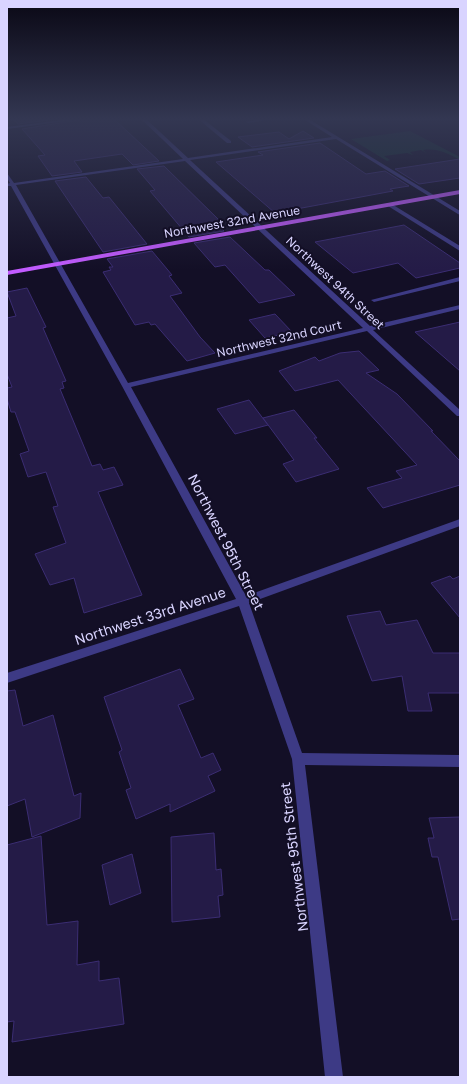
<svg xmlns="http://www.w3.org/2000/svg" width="467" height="1084" font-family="'Golos Text',sans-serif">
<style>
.green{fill:#12302f}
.building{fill:#241b47;stroke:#3b2d73}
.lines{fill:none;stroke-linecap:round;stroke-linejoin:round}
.minor{fill:#3d3a85;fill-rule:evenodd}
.major{fill:#c25bff;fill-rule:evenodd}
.labels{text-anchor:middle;stroke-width:4;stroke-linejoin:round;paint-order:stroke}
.far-street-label{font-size:12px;fill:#d9d4ff;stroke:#130f26}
.street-label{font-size:14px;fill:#d9d4ff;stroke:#130f26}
</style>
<rect width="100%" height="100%" fill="#130f26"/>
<!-- green -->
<path class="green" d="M410,131l50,26v3c-13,-7 -23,-12 -37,-10l4,3 -6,-3 -11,2 3,3 -6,-2 -23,3 6,4 -3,1 -36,-22z"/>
<!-- building -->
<g class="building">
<path d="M13,118h51l-46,6z"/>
<path d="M91,118h22l46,43 -26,4 -11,-11 -48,7 8,11 -30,4 -14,-20 7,-1 -23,-26z"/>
<path d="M303,131l11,7 -62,9 -14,-10 41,-5 10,7z"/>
<path d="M320,143l46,31 19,-3 24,15 -19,3 3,2 -118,22 -59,-51 47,-7 -5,-3z"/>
<path d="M460,159v19l-41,6 -24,-15z"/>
<path d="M164,166l57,56 -5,1 8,8 -35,6 -39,-46 5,-1 -18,-21z"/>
<path d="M86,177l17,21 6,-1 38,47 -44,8 -48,-71z"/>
<path d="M404,225l56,38v5l-44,10 -18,-15 -45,10 -38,-31z"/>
<path d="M230,237l35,33h4l26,25 -36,8 -34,-38 -10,2 -21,-24z"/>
<path d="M152,251l20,24 -3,1 13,17 -12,3 30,41 15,16 -28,8 -32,-37 -4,1 -2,-3 -14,3 -32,-53 8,-2 -2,-3h4l-6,-8z"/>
<path d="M27,288l19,39 -3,1 23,53 -4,1 2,6 -4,1 32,77 8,-2 3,6 11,-3 9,18 -25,7 44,103 -58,18 -10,-35 -24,7 -15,-31 31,-11 -13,-36 5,-1 -12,-34 -18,5 -8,-23 9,-3 -14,-39h-4l-4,-13v-11l5,-1 -5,-13v-56l9,-2 -9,-24z"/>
<path d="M275,314l17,18 -27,6 -16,-18z"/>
<path d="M460,322v49l-45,-39z"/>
<path d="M359,351l20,19 -13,3 31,21 36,37h-2l29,30v24l-77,23 -16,-20 35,-10 -6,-7 21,-6 -79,-85 -43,11 -16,-20 36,-14 4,4 21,-8z"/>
<path d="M249,400l19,25 -33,9 -18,-25z"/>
<path d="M294,410l23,28h-3l25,31 -43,13 -13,-18 11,-4 -31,-42z"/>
<path d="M450,576l3,3 7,-3v42l-29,-35z"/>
<path d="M380,611l6,14 31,-5 16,33h27v40h-32l4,18h-24l-6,-35 -30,5 -25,-65z"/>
<path d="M180,669l14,30 -16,6 23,53 12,-5 8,17 -13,6 7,15 -45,21v-8l-34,15 -10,-29 5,-2 -12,-36 3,-2 -18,-53z"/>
<path d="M15,690l8,36 30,-11 21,81 7,-3 -1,25 -48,19 -7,-38 -18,7v-115z"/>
<path d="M460,817v102l-8,1 -14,-63h-6l-4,-19h6l-5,-20z"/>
<path d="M214,833l2,37 5,-1 2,26 -5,1 2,21 -48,5 -1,-85z"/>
<path d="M41,836l6,89 31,-4 -1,44 22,-4v20l20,-3 5,46 -112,18 2,-21 -7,1v-177z"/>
<path d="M132,854l9,39 -31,12 -8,-40z"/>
</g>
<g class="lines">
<!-- minor -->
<g class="minor">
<path d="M77,118h13l-83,11v-2z"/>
<path d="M140,118h5l43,40 144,-21 -30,-19h5l153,93v4l-2,-1 -122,-75 -146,21 180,166 90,-21v4l-87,21 87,80v6h-3l-90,-85 -236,56 115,209 214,-77v7l-211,77 53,150 158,2v12l-155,-2 38,312h-18l-33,-318 -53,-153 -232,77v-10l229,-74 -114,-213 -111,-200h-4v-2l3,-1 -3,-5v-5l7,10 169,-24zM185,161l178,167 -235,55 -112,-198z"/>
<path d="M197,118h5l29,23v2h-4z"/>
<path d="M266,118h12l-30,5 -2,-1z"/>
<path d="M390,203l70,43v5l-72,-45 -1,-1z"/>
<path d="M460,277v4l-86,21 -3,-2z"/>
</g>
<!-- major -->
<path class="major" d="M460,190v4l-453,81v-4z"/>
</g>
<!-- sky -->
<linearGradient id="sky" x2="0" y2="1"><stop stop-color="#0a0815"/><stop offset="0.44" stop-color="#333752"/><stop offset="1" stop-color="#333752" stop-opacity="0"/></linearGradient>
<rect width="467" height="270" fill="url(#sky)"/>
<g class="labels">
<!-- far-street labels -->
<g class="far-street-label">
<text transform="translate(232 222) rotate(-10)" y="4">Northwest 32nd Avenue</text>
<text transform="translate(335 283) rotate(43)" y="4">Northwest 94th Street</text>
<text transform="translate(279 339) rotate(-13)" y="4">Northwest 32nd Court</text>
</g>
<!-- street labels -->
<g class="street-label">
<text transform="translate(226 542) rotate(63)" y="5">Northwest 95th Street</text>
<text transform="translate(150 616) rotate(-18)" y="5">Northwest 33rd Avenue</text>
<text transform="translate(294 857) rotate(-97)" y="5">Northwest 95th Street</text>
</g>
</g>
<!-- border -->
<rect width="467" height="1084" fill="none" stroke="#d9d4ff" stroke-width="16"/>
</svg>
